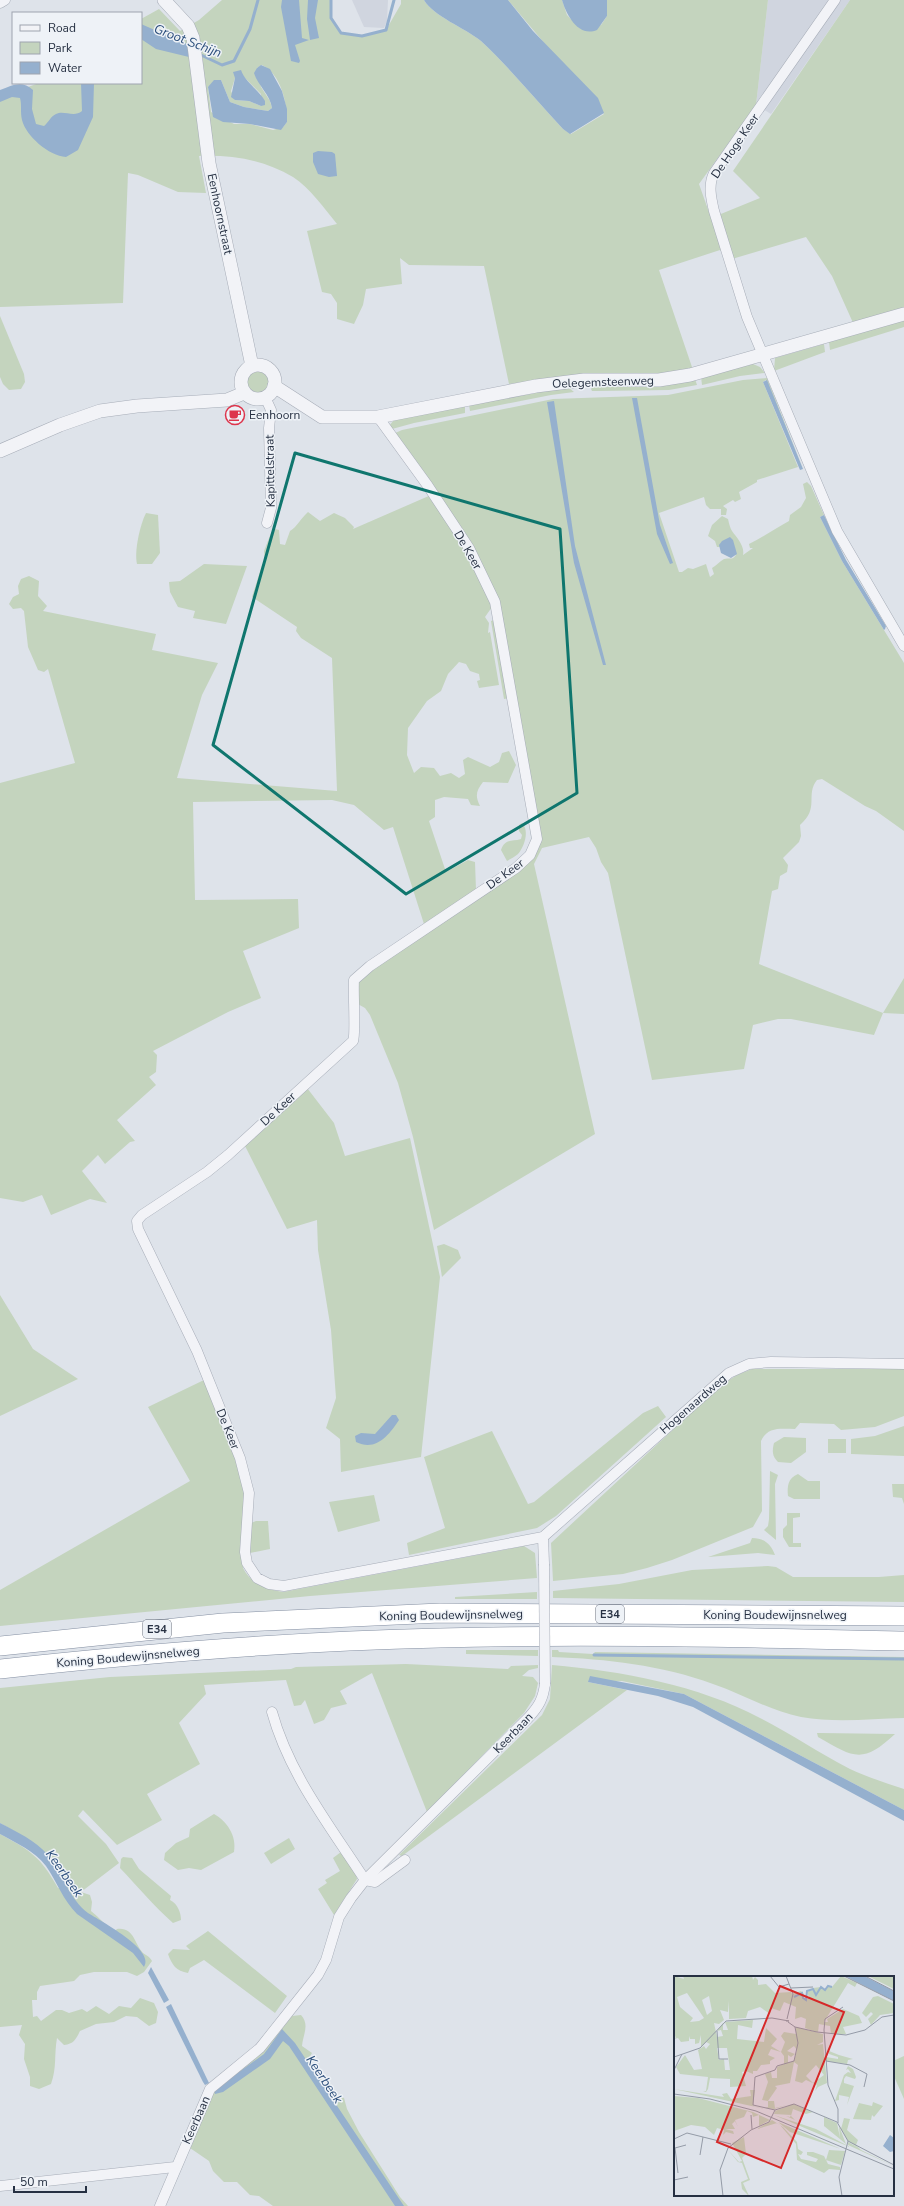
<svg xmlns="http://www.w3.org/2000/svg" width="904" height="2206" font-family="'Nunito Sans',sans-serif">
<style>
.built{fill:#d0d5df}
.green{fill:#c4d4be;fill-rule:evenodd}
.water{fill:#95b0ce}
.lines{fill:none;stroke-linecap:round;stroke-linejoin:round}
.stream{stroke:#95b0ce;stroke-width:3}
.minor-casing{stroke:#a7adb8;stroke-width:11}
.tertiary-casing{stroke:#a7adb8;stroke-width:14}
.motorway-casing{stroke:#848fa2;stroke-width:20}
.minor{stroke:#f2f3f7;stroke-width:10}
.tertiary{stroke:#f2f3f7;stroke-width:13}
.motorway{stroke:#fff;stroke-width:19}
.minor-bridge-casing{stroke:#a7adb8;stroke-width:11;stroke-linecap:butt}
.minor-bridge{stroke:#f2f3f7;stroke-width:10}
.marked{fill:none;stroke:#0f766e;stroke-width:3;stroke-linejoin:round}
.labels{text-anchor:middle;stroke-width:3;stroke-linejoin:round;paint-order:stroke}
.shield{fill:#eef2f7;stroke:#626a78;stroke-width:1}
.shield-label{font-size:11px;font-weight:bold;fill:#263042}
.street-label{font-size:12px;fill:#263042;stroke:#eef2f7}
.poi-label{font-size:12px;fill:#263042;stroke:#eef2f7;text-anchor:start}
.water-label{font-size:13px;font-style:italic;fill:#2b4e7b;stroke:#eef2f7}
.inset-river{fill:none;stroke:#95b0ce;stroke-width:2}
.inset-road{fill:none;stroke:#949ba7;stroke-width:1}
.view{fill:#d62828;fill-opacity:0.15;stroke:#d62828;stroke-width:2}
.inset-edge{fill:none;stroke:#263042;stroke-width:2}
</style>
<rect width="100%" height="100%" fill="#dee3ea"/>
<!-- built -->
<g class="built">
<path d="M352,0h36l-1,21 -3,7 -20,-1z"/>
<path d="M768,0h82l-79,114 -15,-9z"/>
</g>
<!-- green -->
<g class="green">
<path d="M222,0h109v18l10,15 21,3 24,-6 15,-26v-4h23c9,16 41,28 57,41 29,27 55,59 82,88l8,5 33,-20 -96,-114h54l5,15 14,14 20,-4 6,-9v-16h161l-12,105 -57,79 12,34 49,-20 -27,-27 117,-171h54v309l-50,16 -22,-49 -26,-39 -74,22 -12,-9 -61,20 34,100 -29,4 -104,3 -51,7 -25,-118 -75,-1 -9,-7 2,26 -36,5 -3,16 -9,19 -17,-5v-16l-6,-9 -9,-2 -15,-61 30,-7c-13,-16 -27,-36 -44,-47 -30,-18 -61,-22 -94,-21l7,37 -28,-1 -40,-17 -10,-2 -5,130 -123,4v-210l39,-14h102v-64l18,-10 21,22 19,-11zM262,65c19,9 25,37 25,57l-4,5 -10,3 -23,-6h-16l-23,-12 -3,-25 13,-7 9,22 14,5 24,4 4,-3 -2,-7 -9,-14 -4,-19zM242,75l19,19v12l-12,-5 -14,-1 -4,-9 4,-13z"/>
<path d="M0,316l24,58 1,8 -4,7 -12,1 -6,-6 -3,-7z"/>
<path d="M904,320v7l-74,23 -1,-8z"/>
<path d="M824,344l1,8 -51,19 1,-13z"/>
<path d="M753,364l7,3 5,6 -25,3 -38,9 -1,-8z"/>
<circle cx="256" cy="382" r="13"/>
<path d="M767,378l36,91 -37,-89 -3,2 35,85 -41,13v2l-18,10 2,7 -6,3 -2,-2 -10,6 4,3 -1,6h-5v-6h-11l-4,-4 -2,-8 -45,16 20,59h3l6,-4 5,1 13,-5 4,13 4,-3 -2,-6c4,-2 8,-7 12,-9 5,-2 8,2 12,-4l-15,-8h-4l-2,-6 -7,-5 4,-11 10,-9 6,3c1,4 2,9 4,12 5,7 13,15 11,24l10,-7h-3l-1,-4c14,-7 26,-15 40,-23l1,-6 11,-8 5,-9 -3,-14 4,-2 4,4 13,29 -4,2 22,44 62,102v168l-28,-20 -11,-5 -43,-27 -5,1c-12,15 3,28 -17,45l1,11 -2,6 -16,16 5,7 -1,7 -7,4 -2,13 -6,2 -13,73 124,49 21,-35v36l-21,-1 -9,22 -83,-16h-13l-25,6 -9,44 -92,11 -44,-207 -7,-11 -5,-14 -7,-11 -47,11 -8,16 61,270 -161,96 -21,-93 -15,-54 -28,-68 -5,-7 -9,-5 3,-22 4,-5 175,-127 -46,-242 -7,10 4,6 -1,10 2,-1 9,53 -20,3 -2,-7 3,-1 -1,-6 -9,-3 -4,-7 -7,-2 -11,12 -7,17 -14,10 -19,27 -1,27 7,18 7,-6 13,1 6,8 11,-3 8,5 6,-4 -2,-14 5,-3 22,10 9,-5 3,-9 7,-2 7,14 -8,18 -25,-1c-7,9 -8,14 -3,24l-9,-1 -3,-6 -24,-2 -9,3v17l-6,4 17,51 22,-12 7,2 1,28 -52,34 -31,-97 -9,3 -30,-25 -22,-5 -139,2 2,98 103,-1 1,29 -56,23 18,47 -33,14 -75,39 4,4 -1,17 -7,5 7,8 -39,35 18,21 -5,1 -25,22 -7,-9 -16,16 25,32 -17,-4 -39,16 -9,-20 -19,7 -23,-4v-415l75,-20 -27,-94 -4,3 -6,-2 -10,-23 -4,-36 -3,-3 -8,1 -4,-5 4,-7 6,-3 -1,-8 3,-7 8,-3 10,5 -1,15 9,10 -4,5 113,23 -4,16 66,13 -16,32 -25,83 160,13 -5,-133 -31,-20 -5,-7 1,-4 -45,-30 10,-32 3,-1 -1,-13 7,-18 4,-4 4,1 1,14 5,1 5,-14c7,-4 11,-13 18,-19l12,9 14,-8 11,5 9,9 -1,2 78,-34 -38,-61 9,-4 151,-31 115,-4 75,-15z"/>
<path d="M695,379l2,6 -28,5 -72,1h-5l-1,-2 2,-3z"/>
<path d="M568,387l6,5 -23,3 -81,16 -1,-6z"/>
<path d="M465,406v7l-51,10 -22,6 -3,-3 5,-6z"/>
<path d="M146,513l12,2 2,38 -8,11h-15c-3,-13 3,-39 9,-51z"/>
<path d="M204,564l43,2 -21,58 -33,-6 2,-7 -17,-4 -8,-15 -1,-10 11,-1z"/>
<path d="M494,620l15,78 -5,1 -13,-78z"/>
<path d="M522,823c8,8 2,24 -4,31 -3,3 -8,5 -11,7l-6,-11c4,-12 11,-8 20,-11l1,-4 -3,-4v-6z"/>
<path d="M304,1084l30,39 11,33 65,-18 30,139 -19,180 -80,15 -1,-33 -14,-11 10,-30 -5,-68 -13,-80 -1,-30 -30,9 -44,-87z"/>
<path d="M444,1244l14,6 3,8 -19,19 -5,-31z"/>
<path d="M0,1295l33,54 45,30 -78,37z"/>
<path d="M752,1369h152v47l-29,11 -34,3 -7,-6 -34,-1 -5,6c-14,0 -27,-3 -34,12l1,70 -9,16 -81,33 -25,8 -24,6 -70,7 -2,-38 169,-157 17,-11z"/>
<path d="M204,1380l34,83 7,35 -2,70c8,16 24,21 40,24l241,-46 11,7 2,25 -227,18 -310,30v-36l190,-109 -42,-74z"/>
<path d="M658,1406l8,11 -110,99 -19,12 -128,27 -2,-12 38,-15 -21,-71 68,-26 36,73 6,-2 109,-89z"/>
<path d="M904,1426v30l-53,-2v-15l24,-3z"/>
<path d="M784,1437l22,1v14l-15,11 -13,-1c-6,-6 -6,-11 -4,-19z"/>
<rect x="828" y="1439" width="18" height="14"/>
<path d="M770,1471l8,4 -3,9 1,56 -12,-10 4,-4 1,-7z"/>
<path d="M798,1474l10,7h12v18h-26l-6,-3c-1,-10 0,-18 10,-22z"/>
<path d="M892,1484h12v20l-2,-6 -9,-1z"/>
<path d="M374,1495l6,26 -42,11 -9,-30z"/>
<path d="M787,1513h13v4l-7,1v25h8v4h-12l-6,-10v-8l4,-4z"/>
<path d="M256,1521h12l2,28 -20,4 1,-30z"/>
<path d="M752,1538c12,0 19,6 23,17l-17,-2 -50,4 42,-14z"/>
<path d="M768,1566l8,1 17,10h86l25,-2v27l-351,-4v-7l66,-7 73,-14z"/>
<path d="M537,1592v7h-82v-2z"/>
<path d="M466,1650h72v6l-72,-2z"/>
<path d="M552,1650h6l1,2 34,2 2,-2 309,5v61c-35,1 -69,5 -103,-1 -31,-6 -58,-23 -88,-33 -52,-19 -106,-25 -161,-27z"/>
<path d="M406,1664l102,5 3,-3 27,-1v3l-9,2 -7,6 11,1 5,6 -3,13 -11,17 -97,99 -55,-139 -32,18 7,13 -16,4 -7,12 -10,4 -9,-24 -4,5 -7,1 -8,-26 -82,5 2,9 -27,29 21,41 -53,30 15,26 -45,25 -34,-35 -5,6 28,28 13,19 -38,29 9,3 2,7 -1,9c9,7 14,14 23,21l3,-3c17,-2 17,14 26,24 4,3 6,3 9,8l-8,11 -7,4 -10,-4h-33l-14,3 -6,6 -34,5 -3,6v8h-5l1,17 4,-1 4,5 15,-11h6l7,3 13,-4 5,3 9,-6 13,8 10,-8 12,2 9,-10 14,5 4,9 -2,11 -7,3 -12,-9 -11,-1 -12,6 -18,2 -16,7c-4,8 -6,13 -16,14l-7,-7c-3,16 0,30 -6,46l-12,5 -9,-3v-9l-6,-18 1,-15 -6,-9 3,-10 -22,2v-193c31,17 40,22 58,54l9,-3c-18,-34 -35,-44 -67,-62v-135l110,-11 181,-8 5,-2z"/>
<path d="M552,1665c70,6 146,20 208,53 31,16 59,35 90,51 17,8 36,14 54,20v21l-220,-116 -62,-13 -34,1 39,8 -225,166 -3,-1 143,-140 8,-16z"/>
<path d="M817,1733h3l75,1c-32,30 -41,24 -77,3z"/>
<path d="M214,1814c13,7 23,22 20,38l-33,18 -12,-2 -11,2 -14,-10 1,-7 11,-10 13,-6 1,-8z"/>
<path d="M289,1838l6,11 -24,15 -7,-11z"/>
<path d="M341,1852l15,22 1,5 -23,36 -16,-26 9,-6 -2,-3 15,-9 -7,-13z"/>
<path d="M123,1857l9,1 7,11 32,27 -1,4c8,4 11,13 11,20l-8,3c-19,-17 -35,-36 -53,-55l1,-9z"/>
<path d="M208,1931l79,65 -12,17 -71,-53 -14,8 -2,5c-12,-2 -16,-8 -20,-19l5,-5 17,1 -4,-4z"/>
<path d="M301,2015c9,10 2,19 1,31l10,7 -3,5 20,34 15,6 3,11 12,23 41,65 8,9h-135l-14,-10 -9,-1 -13,-13h-13l-11,-11 -4,-10 -19,-13 24,-58 49,-38 29,-36z"/>
<path d="M904,2056v43l-11,-25v-13z"/>
</g>
<!-- water -->
<g class="water">
<path d="M282,0h17l3,38 7,2 -14,5 5,16 -1,2 -8,-2 -10,-54z"/>
<path d="M308,0h10l-3,18 4,20 -9,2 -3,-21z"/>
<path d="M424,0h84l25,31 65,67 6,15 -34,21 -7,-5c-27,-29 -53,-61 -82,-88 -16,-13 -48,-25 -57,-41z"/>
<path d="M562,0h45v16l-10,14c-19,8 -31,-16 -35,-30z"/>
<path d="M141,24l46,20 2,13 -33,-8 -15,-10z"/>
<path d="M261,65l9,4 12,22 5,18v13l-6,8 -31,-6 -27,-2 -10,-5 -5,-30 6,-7h7l9,22 14,5 24,4 4,-3c-2,-14 -14,-22 -18,-35l3,-5z"/>
<path d="M241,70c4,12 18,20 24,31v4l-4,1 -12,-5 -14,-1 -4,-3 4,-19 -2,-6z"/>
<path d="M81,83h13l-1,34 -15,33 -12,7c-17,-1 -40,-21 -44,-37 -2,-8 0,-15 -2,-22l-8,-1 -12,5v-12c13,-5 22,-10 33,0l-1,19 4,15 8,2c5,-4 6,-9 12,-12 8,-4 18,4 26,-3z"/>
<path d="M318,151l14,1 3,2 2,22 -8,1 -11,-3 -5,-12v-9z"/>
<path d="M767,380l2,5 34,84 -3,1 -37,-88z"/>
<path d="M632,398h5l23,127 13,38 -3,1 -13,-30z"/>
<path d="M554,401l21,145 31,119h-3l-29,-102 -27,-161z"/>
<path d="M824,515l22,45 40,66 -1,3 -1,1 -42,-69 -22,-44z"/>
<path d="M730,537l3,3 4,14 -6,4 -10,-5 -2,-8 3,-4z"/>
<path d="M392,1415h4l3,5c-10,15 -23,32 -43,22l-1,-6 6,-3 14,1z"/>
<path d="M590,1676l94,18 220,116v11l-211,-114 -35,-11 -70,-14z"/>
<path d="M0,1823c17,9 35,17 48,32 15,18 21,44 40,58 11,7 68,37 56,54l-11,-14 -56,-39c-14,-14 -20,-32 -31,-48 -11,-15 -30,-23 -46,-32z"/>
<path d="M151,1967l18,33 -5,3 -16,-30z"/>
<path d="M171,2004l38,79 -4,2 -2,-3 -37,-75z"/>
<path d="M282,2029l13,14 109,163h-9l-106,-160 -6,-5 -13,18 -47,33 -8,2 -1,-4 50,-36z"/>
</g>
<g class="lines">
<!-- stream -->
<g class="stream">
<path d="M331,0v18l10,15 21,3 24,-6 8,-30"/>
<path d="M199,54l23,11 12,-4 16,-32 8,-29"/>
<path d="M594,1655l310,4"/>
</g>
<!-- minor casing -->
<g class="minor-casing">
<g id="minor">
<path d="M835,0l-121,173c-6,12 -3,25 0,38l33,106 90,214 67,115"/>
<path d="M0,3l5,-3"/>
<path d="M265,397l6,13 -2,18 2,80 -4,15"/>
<path d="M378,417l50,69 41,62 26,54 42,237 -7,16 -14,13 -146,98 -16,14c-1,12 2,55 -1,61l-125,114 -21,17 -65,43 -5,6 1,8 59,122 43,107 9,35 -4,59 2,11 10,15 12,6 15,2 259,-49 186,-164 20,-9 22,-2 133,2"/>
<path d="M543,1537l1,27"/>
<path d="M272,1712c17,62 58,114 93,168"/>
<path d="M365,1880l10,2 30,-22"/>
<path d="M0,2186l175,-19"/>
<path d="M160,2206l50,-117 50,-41 58,-73 8,-15 13,-43 12,-19 14,-18 164,-163c10,-11 14,-18 16,-33"/>
</g>
</g>
<!-- tertiary casing -->
<g class="tertiary-casing">
<g id="tertiary">
<path d="M164,0l24,26 5,12 16,125 43,203"/>
<circle cx="258" cy="382" r="17"/>
<path d="M274,386l48,31h56l158,-31 48,-6h75l31,-5 214,-61"/>
<path d="M0,451l60,-26 40,-14 37,-5 90,-6 17,-7"/>
</g>
</g>
<!-- motorway casing -->
<g class="motorway-casing">
<g id="motorway">
<path d="M0,1646l223,-23 217,-10 464,3"/>
<path d="M0,1669c146,-16 293,-28 440,-31 155,-4 309,0 464,3"/>
</g>
</g>
<!-- minor -->
<use href="#minor" class="minor"/>
<!-- tertiary -->
<use href="#tertiary" class="tertiary"/>
<!-- motorway -->
<use href="#motorway" class="motorway"/>
<!-- minor-bridge casing -->
<g class="minor-bridge-casing">
<path id="minor-bridge" d="M544,1564l1,120"/>
</g>
<!-- minor-bridge -->
<use href="#minor-bridge" class="minor-bridge"/>
</g>
<!-- marked area -->
<path class="marked" d="M295,453l265,76 17,264 -171,101 -193,-149z"/>
<!-- icons -->
<defs>
<g id="cafe-ring" transform="scale(1)"><circle r="9.5" fill="#eef2f7" stroke="#dd354c" stroke-width="1.5"/><path d="M-5.5-4.5H6V0H3Q3 3.5 0 3.5H-2.5Q-5.5 3.5-5.5 0ZM3-3.2v2h1.7v-2ZM-6 4.5H4V6H-6Z" fill="#dd354c"/></g>
</defs>
<g fill-rule="evenodd">
<use href="#cafe-ring" x="235" y="415"/>
</g>
<g class="labels">
<!-- shield labels -->
<g class="shield">
<rect x="596" y="1605" width="28" height="18" rx="3"/>
<rect x="143" y="1620" width="28" height="18" rx="3"/>
</g>
<g class="shield-label">
<text x="610" y="1618">E34</text>
<text x="157" y="1633">E34</text>
</g>
<!-- street labels -->
<g class="street-label">
<text transform="translate(735 146) rotate(-56)" y="4">De Hoge Keer</text>
<text transform="translate(220 214) rotate(78)" y="4">Eenhoornstraat</text>
<text transform="translate(603 382) rotate(-2)" y="4">Oelegemsteenweg</text>
<text transform="translate(270 471) rotate(-91)" y="4">Kapittelstraat</text>
<text transform="translate(468 550) rotate(60)" y="4">De Keer</text>
<text transform="translate(505 874) rotate(-36)" y="4">De Keer</text>
<text transform="translate(278 1109) rotate(-43)" y="4">De Keer</text>
<text transform="translate(693 1404) rotate(-41)" y="4">Hogenaardweg</text>
<text transform="translate(228 1429) rotate(68)" y="4">De Keer</text>
<text transform="translate(451 1615) rotate(-1)" y="4">Koning Boudewijnsnelweg</text>
<text x="775" y="1619">Koning Boudewijnsnelweg</text>
<text transform="translate(128 1657) rotate(-5)" y="4">Koning Boudewijnsnelweg</text>
<text transform="translate(513 1733) rotate(-46)" y="4">Keerbaan</text>
<text transform="translate(196 2120) rotate(-66)" y="4">Keerbaan</text>
</g>
<!-- poi labels -->
<g class="poi-label">
<text x="249" y="419">Eenhoorn</text>
</g>
<!-- water labels -->
<g class="water-label">
<text transform="translate(188 40) rotate(21)" y="5">Groot Schijn</text>
<text transform="translate(65 1873) rotate(55)" y="5">Keerbeek</text>
<text transform="translate(325 2079) rotate(56)" y="5">Keerbeek</text>
</g>
</g>
<!-- overview -->
<g transform="translate(674 1976)">
<rect width="220" height="220" fill="#dee3ea"/>
<path d="M0,0l10,3 -1,-3h69l1,4 2,-3 3,3v5l8,-1 9,9 16,-1 1,2 9,-3 3,3 -1,4 3,2 3,-3 -2,-5 5,-2 3,3 -2,-5 8,-1 5,3v-3h6l9,-11 16,7 -2,4 -7,-4 -24,39h4l-1,-3 16,-10 16,7 3,7 -19,4 3,7h-15l-1,-8 -6,-1 -5,-1 -1,8h-2l-11,-4 1,-9 -5,-2 -6,2 1,-12 -12,-5 -4,9 -9,-3 -1,6 -10,-7 -12,4 -2,7 -17,1v-18l-1,11 -8,-2 4,10 -5,4 -5,-1 3,14 6,-1 -2,-6 -4,1 6,-8v7h5l-3,-8 28,-2 -1,8 -14,-3 -1,14 27,3 2,-14 11,11 -6,7 10,6 4,-10 -4,-6 3,-4 12,2v-7l27,7v8l-6,3 6,-1 4,39 -9,4 -3,4 2,-6 -11,-5 -4,3 -7,-2 3,-16 -4,-3 -4,21 -15,3 2,2 -9,13h6l1,7 12,-3 -13,4 -9,-1 3,-1v-6l-6,-1 6,-18 -3,-8 6,-2 1,6h5v-11l7,-3v-8l-3,-4 -10,-3 -3,6 7,3 -5,3v3l-9,1 -4,6h-4v3l-7,-3 -4,1 4,14 -16,1v-8l-20,-1 -2,11 -2,3h-3l3,-1 2,-14 -28,-3 -4,-7 9,-12 9,15 8,-1 -4,-19 6,-4 2,3 4,-5 -4,-2 -5,5v-12l-2,8 -4,1v-5h-5l-1,-3v5l-8,1 -3,-4 -4,1 2,-2 -2,-1zM13,17l17,25 -5,3 -9,1 3,-4 -13,-11 -3,-10zM35,20l3,15 -5,4 -5,-15zM120,70l3,4 -3,11 -6,2v-8l3,2 4,-3 -8,-3zM43,72h10l3,22h-5l-1,-11 -5,1zM142,89l8,10 -11,8 -7,-7zM194,0h26v13zM204,20l16,8v9l-14,2 -9,10 -3,-6 5,-5 -2,-2 -5,5 -4,-4 11,-16zM155,75l10,4 14,4 -5,1 -1,4 -21,-3v-4l12,2v-2l-9,-3zM174,90l5,3 3,8 -1,2 -9,-3 -2,3v4l10,3 -7,19 2,-8 -10,-2v5l-4,1 9,-26 4,-3 3,1 -3,-4 -2,1zM0,113l50,8 -2,-3 5,-1 4,6 20,-3 -1,-6h5l-2,16 21,5zM0,120l24,2 55,14 17,8 -11,6v-11l-6,2 -1,-4 -5,-2 -3,6 -9,3 3,7 -3,-6 -3,3 3,5h-10l8,2 1,3 -8,-2 -3,3 1,-5 -7,-2 -3,7 -9,-8 -14,-2 -17,6zM199,126l10,4 -9,11 -2,-2 -1,5 -18,-1 6,-16 13,3zM119,128l20,8 -7,2 -13,-5 -2,7 4,4 -9,-4 4,1 1,-2 -17,-1 1,-3zM100,139l42,14 34,18 -10,-4zM150,141l13,6 3,15 -1,-12 7,18 -22,-18zM170,142l6,1 -3,11 11,10 -2,5 5,5 33,16 -46,-21v-3l11,6 -11,-7 -7,-12zM98,144l11,7 14,15 1,7 5,3 -2,3 -3,-1 3,5 15,3 2,-3 -11,-4v-3h6l11,4 4,8 12,3v3l-11,-1 -5,4 -27,-13 -1,-16 -16,-19 -3,-2 -20,6zM104,146l63,27 -51,-17zM70,161l2,17 -4,4 8,22 -7,3 6,13 -7,-7 -1,-7 7,-3 -6,-16 -4,-1 -10,-12 11,12 3,-1 -10,-18zM155,174l16,1 -4,14 -15,-5z" fill="#c4d4be" fill-rule="evenodd"/>
<path d="M171,0h19l30,15v10zM216,159l4,3v13l-4,1 -7,-6z" fill="#95b0ce"/>
<path class="inset-river" d="M120,21l8,-4 1,5 3,2 1,-9 6,-2 3,6 5,-8 4,3 3,-4 4,1"/>
<path class="inset-road" d="M96,0l9,11 10,-3M112,0l7,18 -6,25M170,0l50,25M191,0l29,15M117,12l22,-1M114,46l7,5 22,5 29,3 19,-5 17,-13 12,-2M43,55l2,28h9M0,81l26,-9 26,-27 46,-3 17,3h-3M152,85l24,4 17,9 -3,13M0,94l8,-16M0,118l36,5 46,12 138,58M101,134l19,-6 43,18 11,19 -9,36 3,19M101,134l-22,-5 2,-28 20,-7 2,-4 17,-5 4,-18 -3,-16M77,139l1,14M164,147v-14l-10,-24 -4,-55 1,-11 18,-12M0,163l13,-6 44,11M174,165l46,24M26,179l3,-18M4,197l-3,-25 11,-3M0,204l14,-3M49,220l-3,-26 8,-22 23,-18 18,-8 6,-12"/>
<path class="view" d="M106,10l64,26 -63,156 -64,-26z"/>
<rect width="220" height="220" class="inset-edge"/>
</g>
<!-- legend -->
<rect x="12" y="12" width="130" height="72" fill="#eef2f7" stroke="#9ea4af"/>
<rect x="20" y="25" width="20" height="6" fill="#f2f3f7" stroke="#9ea4af"/>
<text x="48" y="32" font-size="12" fill="#263042">Road</text>
<rect x="20" y="42" width="20" height="12" fill="#c4d4be" stroke="#9ea4af"/>
<text x="48" y="52" font-size="12" fill="#263042">Park</text>
<rect x="20" y="62" width="20" height="12" fill="#95b0ce" stroke="#9ea4af"/>
<text x="48" y="72" font-size="12" fill="#263042">Water</text>
<!-- scale -->
<path d="M14 2186v6h72v-6" fill="none" stroke="#263042" stroke-width="2"/>
<text x="20" y="2186" font-size="12" fill="#263042" stroke="#eef2f7" stroke-width="3" paint-order="stroke">50 m</text>
</svg>
